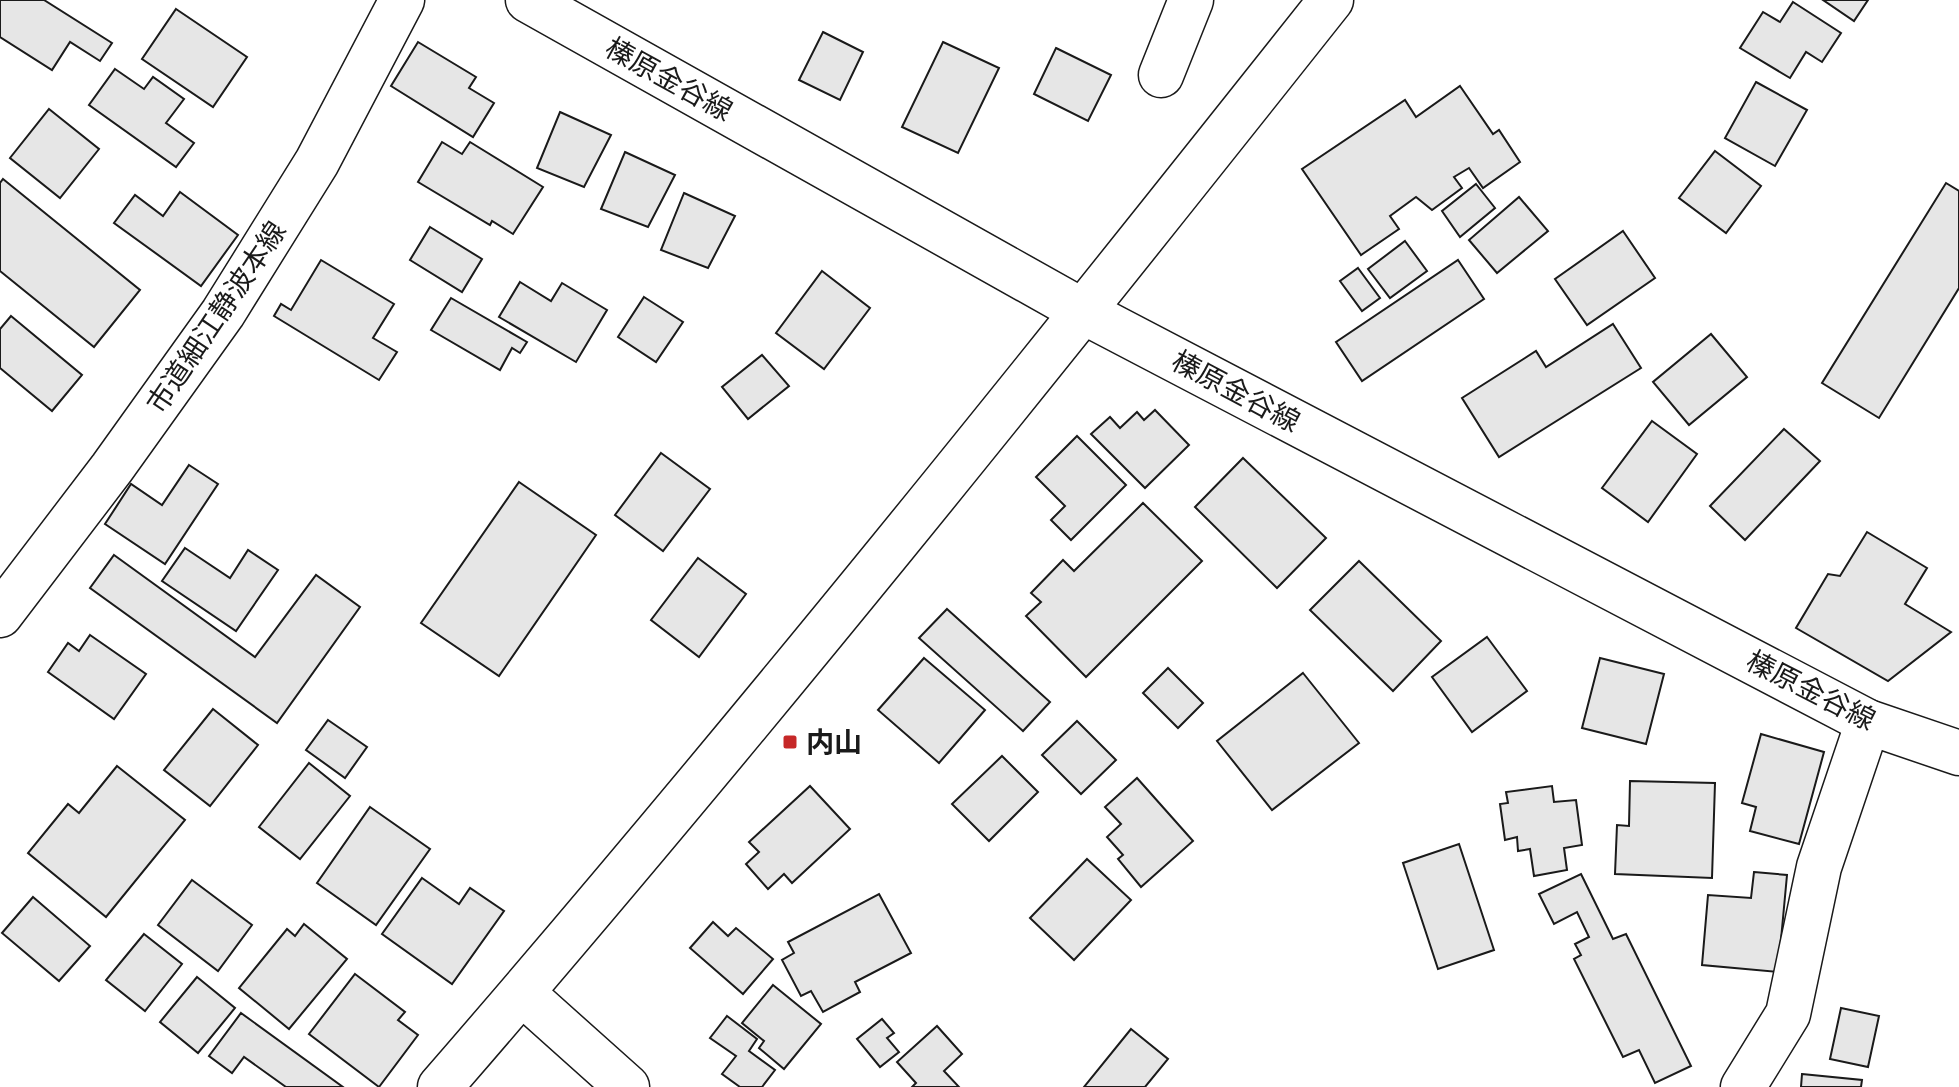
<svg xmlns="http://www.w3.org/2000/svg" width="1959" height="1087" font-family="'Alegreya Sans','Noto Sans JP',sans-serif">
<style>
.building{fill:#e6e6e6;stroke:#1a1a1a;stroke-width:2}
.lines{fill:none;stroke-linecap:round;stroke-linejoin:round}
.minor-casing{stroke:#1a1a1a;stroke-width:47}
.tertiary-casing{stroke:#1a1a1a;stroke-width:47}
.secondary-casing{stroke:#1a1a1a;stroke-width:47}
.minor{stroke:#fff;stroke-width:44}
.tertiary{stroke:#fff;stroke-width:44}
.secondary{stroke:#fff;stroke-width:44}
.poi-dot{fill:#c62828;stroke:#fff;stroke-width:3}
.labels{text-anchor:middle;stroke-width:6;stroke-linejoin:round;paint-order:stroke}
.street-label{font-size:28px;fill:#1a1a1a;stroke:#fff}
.poi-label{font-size:28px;font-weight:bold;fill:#1a1a1a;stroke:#fff;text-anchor:start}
</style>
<rect width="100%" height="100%" fill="#fff"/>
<!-- building -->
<g class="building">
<path d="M0,0h44l68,43 -12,18 -30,-19 -18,28 -52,-33z"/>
<path d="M1823,0h45l-14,21z"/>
<path d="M1793,2l48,31 -19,29 -16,-10 -16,26 -50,-30 23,-36 17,10z"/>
<path d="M176,9l71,48 -34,50 -71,-48z"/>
<path d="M823,32l40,20 -23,48 -41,-20z"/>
<path d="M418,42l58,35 -7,11 25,15 -21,34 -82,-51z"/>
<path d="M943,42l56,26 -41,85 -56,-26z"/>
<path d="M1056,48l55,27 -23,46 -54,-27z"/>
<path d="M115,69l29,20 9,-12 31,22 -18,24 28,20 -18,24 -87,-62z"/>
<path d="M1756,82l51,28 -32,56 -50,-28z"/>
<path d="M1460,86l33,48 6,-4 21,32 -37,26 -14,-20 -15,9 8,11 -30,22 -16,-13 -26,19 9,13 -38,26 -59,-86 103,-69 11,17z"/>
<path d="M49,109l50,40 -39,49 -50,-40z"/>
<path d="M560,112l51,23 -27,52 -47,-19z"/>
<path d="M442,142l20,12 8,-12 73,45 -30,47 -21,-13 -2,4 -72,-43z"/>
<path d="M1715,151l46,35 -35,47 -47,-35z"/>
<path d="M625,152l50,23 -27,52 -47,-18z"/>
<path d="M3,179l137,111 -46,57 -94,-76v-88z"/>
<path d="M1946,183l13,8v97l-80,130 -57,-35z"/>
<path d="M1476,184l19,24 -35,29 -18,-26z"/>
<path d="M180,192l58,43 -37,51 -87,-63 21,-28 28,21z"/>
<path d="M684,193l51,23 -27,52 -47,-18z"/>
<path d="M1519,197l29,34 -51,42 -28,-33z"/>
<path d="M430,227l52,32 -20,33 -52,-32z"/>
<path d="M1623,231l32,47 -68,47 -32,-46z"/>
<path d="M1405,241l22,30 -37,27 -22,-29z"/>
<path d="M321,260l73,44 -21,34 24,14 -18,28 -105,-64 7,-12 10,6z"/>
<path d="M1458,260l26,39 -122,82 -26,-39z"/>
<path d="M1358,268l22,30 -18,13 -22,-30z"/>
<path d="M822,271l48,37 -46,61 -48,-36z"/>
<path d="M520,282l31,19 11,-18 45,27 -31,52 -77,-45z"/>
<path d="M644,297l39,25 -27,40 -38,-25z"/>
<path d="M451,298l76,44 -7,11 -8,-5 -12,22 -69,-40z"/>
<path d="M11,316l71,59 -30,36 -52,-43v-39z"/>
<path d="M1613,324l28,44 -142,89 -37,-59 74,-47 10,16z"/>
<path d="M1711,334l36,43 -58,48 -36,-43z"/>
<path d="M762,355l27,31 -41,33 -26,-32z"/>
<path d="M1155,410l34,35 -44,43 -54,-54 19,-17 10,11 17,-16 7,8z"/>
<path d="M1652,421l45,33 -49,68 -46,-34z"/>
<path d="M1784,429l36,32 -75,79 -35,-34z"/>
<path d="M1077,436l49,49 -55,55 -20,-20 14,-14 -29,-29z"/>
<path d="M661,453l49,36 -47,62 -48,-36z"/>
<path d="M1243,458l83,80 -49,50 -82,-81z"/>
<path d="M189,465l29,19 -53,80 -60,-40 26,-40 31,21z"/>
<path d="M519,482l77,53 -97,141 -78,-53z"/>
<path d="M1143,503l59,58 -116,116 -60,-61 15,-14 -10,-9 32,-33 11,11z"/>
<path d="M1867,532l60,36 -22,36 46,28 -63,49 -92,-53 32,-54 12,2z"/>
<path d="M185,548l45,30 18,-28 30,20 -42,61 -74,-50z"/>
<path d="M114,555l141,102 61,-82 44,32 -83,116 -187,-135z"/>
<path d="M698,558l48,36 -47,63 -48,-37z"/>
<path d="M1359,561l82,80 -48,50 -83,-81z"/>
<path d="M947,609l103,93 -27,29 -104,-93z"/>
<path d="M90,635l56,39 -32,45 -66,-47 20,-29 11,8z"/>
<path d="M1487,637l40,54 -55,41 -40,-55z"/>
<path d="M924,658l61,52 -46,53 -61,-53z"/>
<path d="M1600,658l64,16 -18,70 -64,-16z"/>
<path d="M1168,668l35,35 -25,25 -35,-35z"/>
<path d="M1303,673l56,70 -87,67 -55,-69z"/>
<path d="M213,709l45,36 -48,61 -46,-36z"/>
<path d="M328,720l39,27 -22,31 -39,-28z"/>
<path d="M1077,721l39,39 -35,34 -39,-39z"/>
<path d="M1761,734l63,18 -25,92 -49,-13 6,-24 -14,-4z"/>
<path d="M1002,756l36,36 -49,49 -37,-37z"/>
<path d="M309,763l41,33 -50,63 -41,-32z"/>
<path d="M117,766l68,54 -79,97 -78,-64 40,-49 11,9z"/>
<path d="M1137,778l56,63 -52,46 -23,-28 5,-4 -16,-18 14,-13 -16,-17z"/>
<path d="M1630,781l85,2 -3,95 -97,-4 2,-49 12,1z"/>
<path d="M810,786l40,43 -58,54 -8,-9 -16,15 -22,-25 13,-12 -10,-10z"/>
<path d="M1552,786l2,16 22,-2 6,45 -18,3 3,22 -33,6 -4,-27 -12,2 -1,-14 -12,3 -5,-36 8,-1 -2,-11z"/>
<path d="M370,807l60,42 -54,76 -59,-42z"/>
<path d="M1459,844l35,106 -56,19 -35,-106z"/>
<path d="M1087,859l44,41 -57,60 -44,-42z"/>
<path d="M1754,872l33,3 -9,97 -76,-7 6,-70 43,3z"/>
<path d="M1581,874l32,65 13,-5 65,132 -36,17 -16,-33 -16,7 -49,-98 7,-4 -6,-11 14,-7 -12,-25 -23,12 -15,-30z"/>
<path d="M422,878l37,26 11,-16 34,23 -52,73 -70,-50z"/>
<path d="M192,880l60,45 -34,46 -60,-46z"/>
<path d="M879,894l32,59 -56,29 5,10 -37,20 -12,-21 -10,5 -19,-36 12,-7 -6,-11z"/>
<path d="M33,897l57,49 -31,35 -57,-48z"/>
<path d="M713,922l15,14 8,-8 37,31 -30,35 -53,-46z"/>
<path d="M304,924l43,35 -58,70 -50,-41 48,-59 8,7z"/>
<path d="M144,934l38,30 -37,47 -39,-31z"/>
<path d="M355,974l50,38 -7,8 20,15 -39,52 -70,-53z"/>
<path d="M197,977l38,31 -37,45 -38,-31z"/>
<path d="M773,985l48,39 -37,45 -25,-21 5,-7 -22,-18z"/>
<path d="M1841,1008l38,8 -11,51 -38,-8z"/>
<path d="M241,1013l102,74h-57l-42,-30 -12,16 -23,-17z"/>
<path d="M727,1016l30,23 -8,12 26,19 -13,17h-22l-18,-13 14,-18 -26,-18z"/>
<path d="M882,1019l12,14 -7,5 12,14 -19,15 -23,-28z"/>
<path d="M937,1026l25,28 -18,17 15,16h-47l4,-4 -19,-21z"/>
<path d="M1131,1029l37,30 -23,28h-61z"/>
<path d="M1802,1074l60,6 -1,7h-60z"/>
</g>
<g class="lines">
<!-- minor casing -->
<g class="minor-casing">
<g id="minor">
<path d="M1161,75l30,-75"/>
<path d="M0,615l112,-147 111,-155 94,-151 85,-162"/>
<path d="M522,993l105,94"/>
<path d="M1743,1087l45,-73 31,-147 49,-145"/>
</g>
</g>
<!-- tertiary casing -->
<g class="tertiary-casing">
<path id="tertiary" d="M440,1087c307,-354 600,-720 891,-1087"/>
</g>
<!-- secondary casing -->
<g class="secondary-casing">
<path id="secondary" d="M528,0l556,312 784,410 91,31"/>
</g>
<!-- minor -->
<use href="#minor" class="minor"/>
<!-- tertiary -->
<use href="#tertiary" class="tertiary"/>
<!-- secondary -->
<use href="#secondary" class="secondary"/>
</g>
<!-- markers -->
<rect class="poi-dot" x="782" y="734" width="16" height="16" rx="4"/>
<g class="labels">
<!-- street labels -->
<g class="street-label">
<text transform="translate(669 79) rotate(29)" y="10">榛原金谷線</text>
<text transform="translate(216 317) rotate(-56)" y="10">市道細江静波本線</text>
<text transform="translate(1236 391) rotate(28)" y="10">榛原金谷線</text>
<text transform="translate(1811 690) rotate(27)" y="10">榛原金谷線</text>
</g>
<!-- poi labels -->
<g class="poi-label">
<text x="806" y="752">内山</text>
</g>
</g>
</svg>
